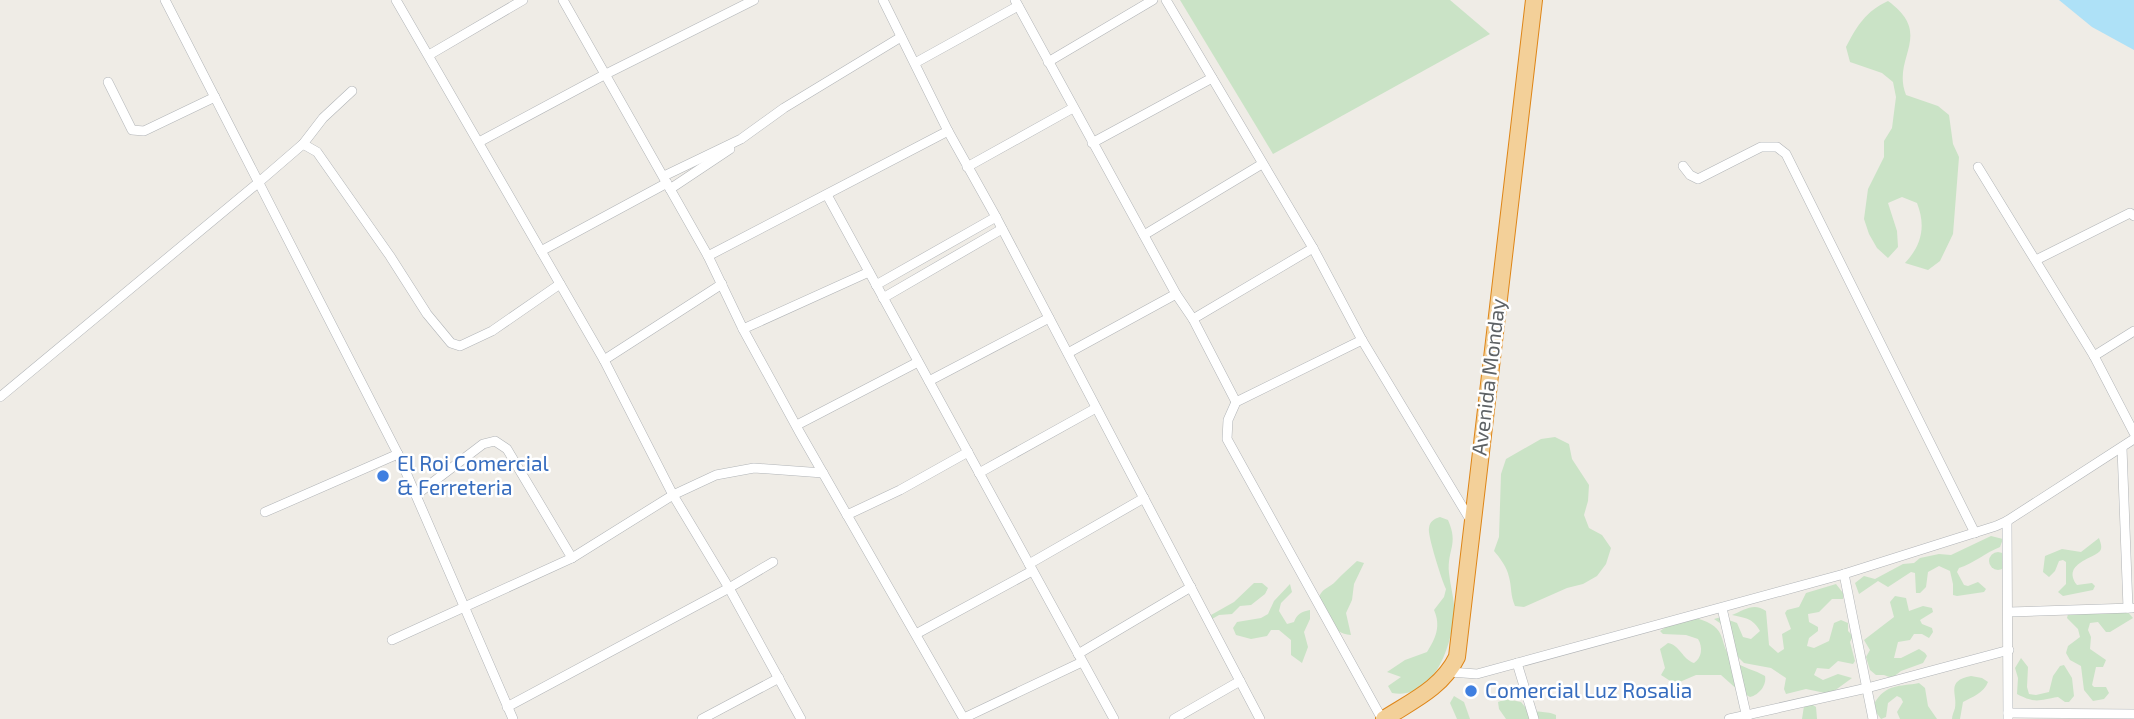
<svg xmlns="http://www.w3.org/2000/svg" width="2134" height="719" font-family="'Exo 2',sans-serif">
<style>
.green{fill:#cae3c6}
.water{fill:#aee1f7}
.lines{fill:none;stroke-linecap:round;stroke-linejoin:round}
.street-casing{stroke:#b1b4b7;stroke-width:10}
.highway-casing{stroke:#de8517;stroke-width:18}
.street{stroke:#fff;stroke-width:9}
.highway{stroke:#f3d099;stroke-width:16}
.shop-dot{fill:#3f7fe0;stroke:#fff;stroke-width:2.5}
.labels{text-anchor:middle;stroke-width:5;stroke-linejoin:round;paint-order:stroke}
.street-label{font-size:21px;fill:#5e6265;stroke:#fff}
.shop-label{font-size:21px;fill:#366cbe;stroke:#fff;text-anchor:start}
</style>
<rect width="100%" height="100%" fill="#efece6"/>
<!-- green -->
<g class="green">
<path d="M1180,0h270l40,34 -217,120z"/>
<path d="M1888,1c47,34 3,56 18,94l32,11 11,9 4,29 6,13 -6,77 -13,27 -12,9 -23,-7c17,-18 21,-37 12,-60l-15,-6 -14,6 9,28 1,16 -10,11 -11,-10 -8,-14 -5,-15 4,-30 16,-32v-16l8,-13 4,-31 -3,-15 -11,-9 -32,-11 -4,-15c11,-21 20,-36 42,-46z"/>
<path d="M1555,437l14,7 3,15 17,26 -1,16 -4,14 5,13 13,7 9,13 -5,16 -9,12 -14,8 -16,4 -43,19 -9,-1c-5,-12 -3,-18 -6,-29 -2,-10 -9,-19 -15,-26l5,-14 2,-63 5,-15 35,-20z"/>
<path d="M1440,517l8,3c11,25 -1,29 1,53 1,11 4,21 5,32 1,34 -18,96 -62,88l-4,-7 13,-9 -14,-5 18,-12 22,-8c9,-14 14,-26 7,-42l10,-13 2,-8c-4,-8 -19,-55 -17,-61 1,-7 5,-9 11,-11z"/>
<path d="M1991,536l12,3 -3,8c-15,6 -26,16 -41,21l-2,4 7,13 4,1 10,-4 8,7 -2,3 -27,4 -4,-1v-11l-3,-13 -11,-5 -11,6 -2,15 -6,6h-4l-1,-20 -4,-1 -23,15 -10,-6 -19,13 -4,-11 9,-7 11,3 28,-15 11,-1 6,-5 19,-4 12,1z"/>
<path d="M2099,538c1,3 3,8 2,11 -2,9 -41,13 -24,36l15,-2 3,3 -2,4 -30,6 -5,-4 8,-8v-22l-3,-2 -4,1 -4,10 -6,6 -6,-5 2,-16 17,-7 19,3z"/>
<circle cx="1998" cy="561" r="9"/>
<path d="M1357,561l7,2 -10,21 -2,16 -6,13 5,22c-20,-1 -26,-22 -32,-38 4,-10 11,-9 17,-16 6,-7 14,-13 21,-20z"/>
<path d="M1254,583h8l6,5 -3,6 -14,11 -11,1 -8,8 -13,1 -7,4 -1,-4 23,-13z"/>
<path d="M1290,584l2,8 -11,11 -2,8 8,13 7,-2c3,-8 7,-10 16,-12v9l-6,13 4,15 -6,16 -11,-8v-15l-12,-10h-8l-4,6 -16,3 -15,-4 -3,-7 4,-6 24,-4 7,-4 6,-13z"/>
<path d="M1836,584l7,9v6h-11l-13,13 -11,2 1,8 9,5v4l-9,7 -2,8 7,2 15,-7 5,-18 7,-3 7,3v8l5,5 -3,6 5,19 -2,3 -15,-3 -9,8 -12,-1 -3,7 9,5 15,-6 14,4 -22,16 -24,-5 -20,5 -2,-5 2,-11 -15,-10 -27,-5 -11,-11 -3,-22 -16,-11 7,-2 16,6 6,14 8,2 9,-8c-7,-13 -15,-13 -28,-16 12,-5 22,-13 34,-4l3,34 9,8 6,-4 -2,-15 9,-5 -6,-16 2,-3 12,-3 7,-14z"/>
<path d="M1895,596l11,2 3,13 14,-5 9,2 1,4 -13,8 2,4 10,4 1,4 -4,6 -7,-4h-8l-4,6 -12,2 -4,16h7l18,-9 6,4 2,3 -4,7 -22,8 -9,7 -8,-3h-8l-6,-5 -4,-13 4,-7 -6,-10 30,-23 -4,-15z"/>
<path d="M2126,610l7,8 -23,14h-4l-8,-10 -8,1 -2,7 3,7 -1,12 16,11 -3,7h-7l-4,18 2,2h12l3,6 -5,6 -11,2 -9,-11 -3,-24 -11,-6 -4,-7 2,-7 12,-9 -2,-8 -11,-11 1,-4z"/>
<path d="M1695,618c37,9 21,27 39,43 9,7 21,9 31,15 2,9 -6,19 -15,21l-11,-6 -18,-16h-25l-21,9 -14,-9 4,-7 -5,-19 8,-6c12,2 14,16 26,20 8,-5 9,-16 4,-24l-12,-4 -23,-1 -3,-3 14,-9z"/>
<path d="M2021,658l7,9 -1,20 2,7 7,1 13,-3 4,-16 7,-10 4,-1 8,13 2,18 -5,6h-4l-7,-5c-19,3 -22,7 -41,-3l1,-16 -3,-10z"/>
<path d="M1971,676l11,2 6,4c-4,11 -16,15 -25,20l-3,17h-8c0,-4 2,-7 3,-11 3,-14 -10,-27 16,-32z"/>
<path d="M1919,683l6,5 3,18 9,13h-37l-3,-7 6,-10 -2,-4 -4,-2 -9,7 -2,14 -5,2 -8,-11 1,-4c12,-21 25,-17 45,-21z"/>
<path d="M1454,696l10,6 6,17h-13l-7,-16z"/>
<path d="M1506,699l15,3c10,14 21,7 35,13v4h-50l-7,-10 -1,-7z"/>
<path d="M1810,703l6,4 1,12h-15l2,-13z"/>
</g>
<!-- water -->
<path class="water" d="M2059,0h75v50l-42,-23z"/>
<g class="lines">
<!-- street casing -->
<g class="street-casing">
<g id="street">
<path d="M165,0l233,454 115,265"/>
<path d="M396,0l208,360 69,135 56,93 72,131"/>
<path d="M563,0l145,256 35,73 57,104 164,286"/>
<path d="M883,0l65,131 48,86 264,502"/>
<path d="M1015,0l161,294 17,25 43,83"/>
<path d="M1166,0l147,248 49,92 109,181"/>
<path d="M429,55l94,-55"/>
<path d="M1048,62l105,-62"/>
<path d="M915,63l103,-57"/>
<path d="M108,82l24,48 12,1 71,-34"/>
<path d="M479,142l125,-67 150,-75"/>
<path d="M1092,143l120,-65"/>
<path d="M303,144l14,8 73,104 37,58 24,29 9,3 32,-15 68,-47"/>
<path d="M1683,166l7,9 8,4 63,-32h16l9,7 189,379"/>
<path d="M967,167l106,-59"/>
<path d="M1978,167l116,189 40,77"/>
<path d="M664,176l77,-37 43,-31 117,-71"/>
<path d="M670,189l60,-40"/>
<path d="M827,195l287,524"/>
<path d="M1144,235l118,-71"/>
<path d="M541,251l126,-68"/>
<path d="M708,256l240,-125"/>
<path d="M2036,260l94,-47 4,3"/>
<path d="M876,285l120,-68"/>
<path d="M883,298l119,-69"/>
<path d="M1193,319l120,-71"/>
<path d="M743,329l126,-57"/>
<path d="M1362,340l-126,62 -8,18 -1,19 155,280"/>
<path d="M1068,353l108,-59"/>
<path d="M2094,356l40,-25"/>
<path d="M604,360l118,-76"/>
<path d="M929,381l120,-63"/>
<path d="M0,397l259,-215 44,-38 20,-26 29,-27"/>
<path d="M797,425l121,-63"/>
<path d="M2122,448l6,160"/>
<path d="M979,473l117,-65"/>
<path d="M416,495l67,-51 12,-3 12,8 65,109"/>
<path d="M265,512l133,-58"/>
<path d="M847,515l53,-25 68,-38"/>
<path d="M2007,521l1,198"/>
<path d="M1029,564l115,-66"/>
<path d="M1844,574l29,145"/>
<path d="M1722,608l25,110"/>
<path d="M2009,612l123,-4"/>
<path d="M916,634l116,-63"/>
<path d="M392,640l180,-82 101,-63 43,-20 38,-7 69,5"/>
<path d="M1078,654l113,-67"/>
<path d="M1517,663l17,56"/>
<path d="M1450,672l27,2 367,-100 152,-48 11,-5 127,-82"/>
<path d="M507,707l222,-119 44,-26"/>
<path d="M2008,713l126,1"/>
<path d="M964,718l118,-56"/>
<path d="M702,719l77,-41"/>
<path d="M1174,719l66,-38"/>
<path d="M1729,719l138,-31 142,-38"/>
</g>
</g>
<!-- highway casing -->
<g class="highway-casing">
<path id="highway" d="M1384,719c28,-18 58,-31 73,-62l77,-657"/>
</g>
<!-- street -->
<use href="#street" class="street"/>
<!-- highway -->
<use href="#highway" class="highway"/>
</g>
<!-- markers -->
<g class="shop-dot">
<circle cx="383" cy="476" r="7"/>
<circle cx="1471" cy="691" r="7"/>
</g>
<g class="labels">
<!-- street labels -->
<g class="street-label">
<text transform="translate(1489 377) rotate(-83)" y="7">Avenida Monday</text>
</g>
<!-- shop labels -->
<g class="shop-label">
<text x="397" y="471">El Roi Comercial<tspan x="397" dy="24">&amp; Ferreteria</tspan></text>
<text x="1485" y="698">Comercial Luz Rosalia</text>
</g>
</g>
</svg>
